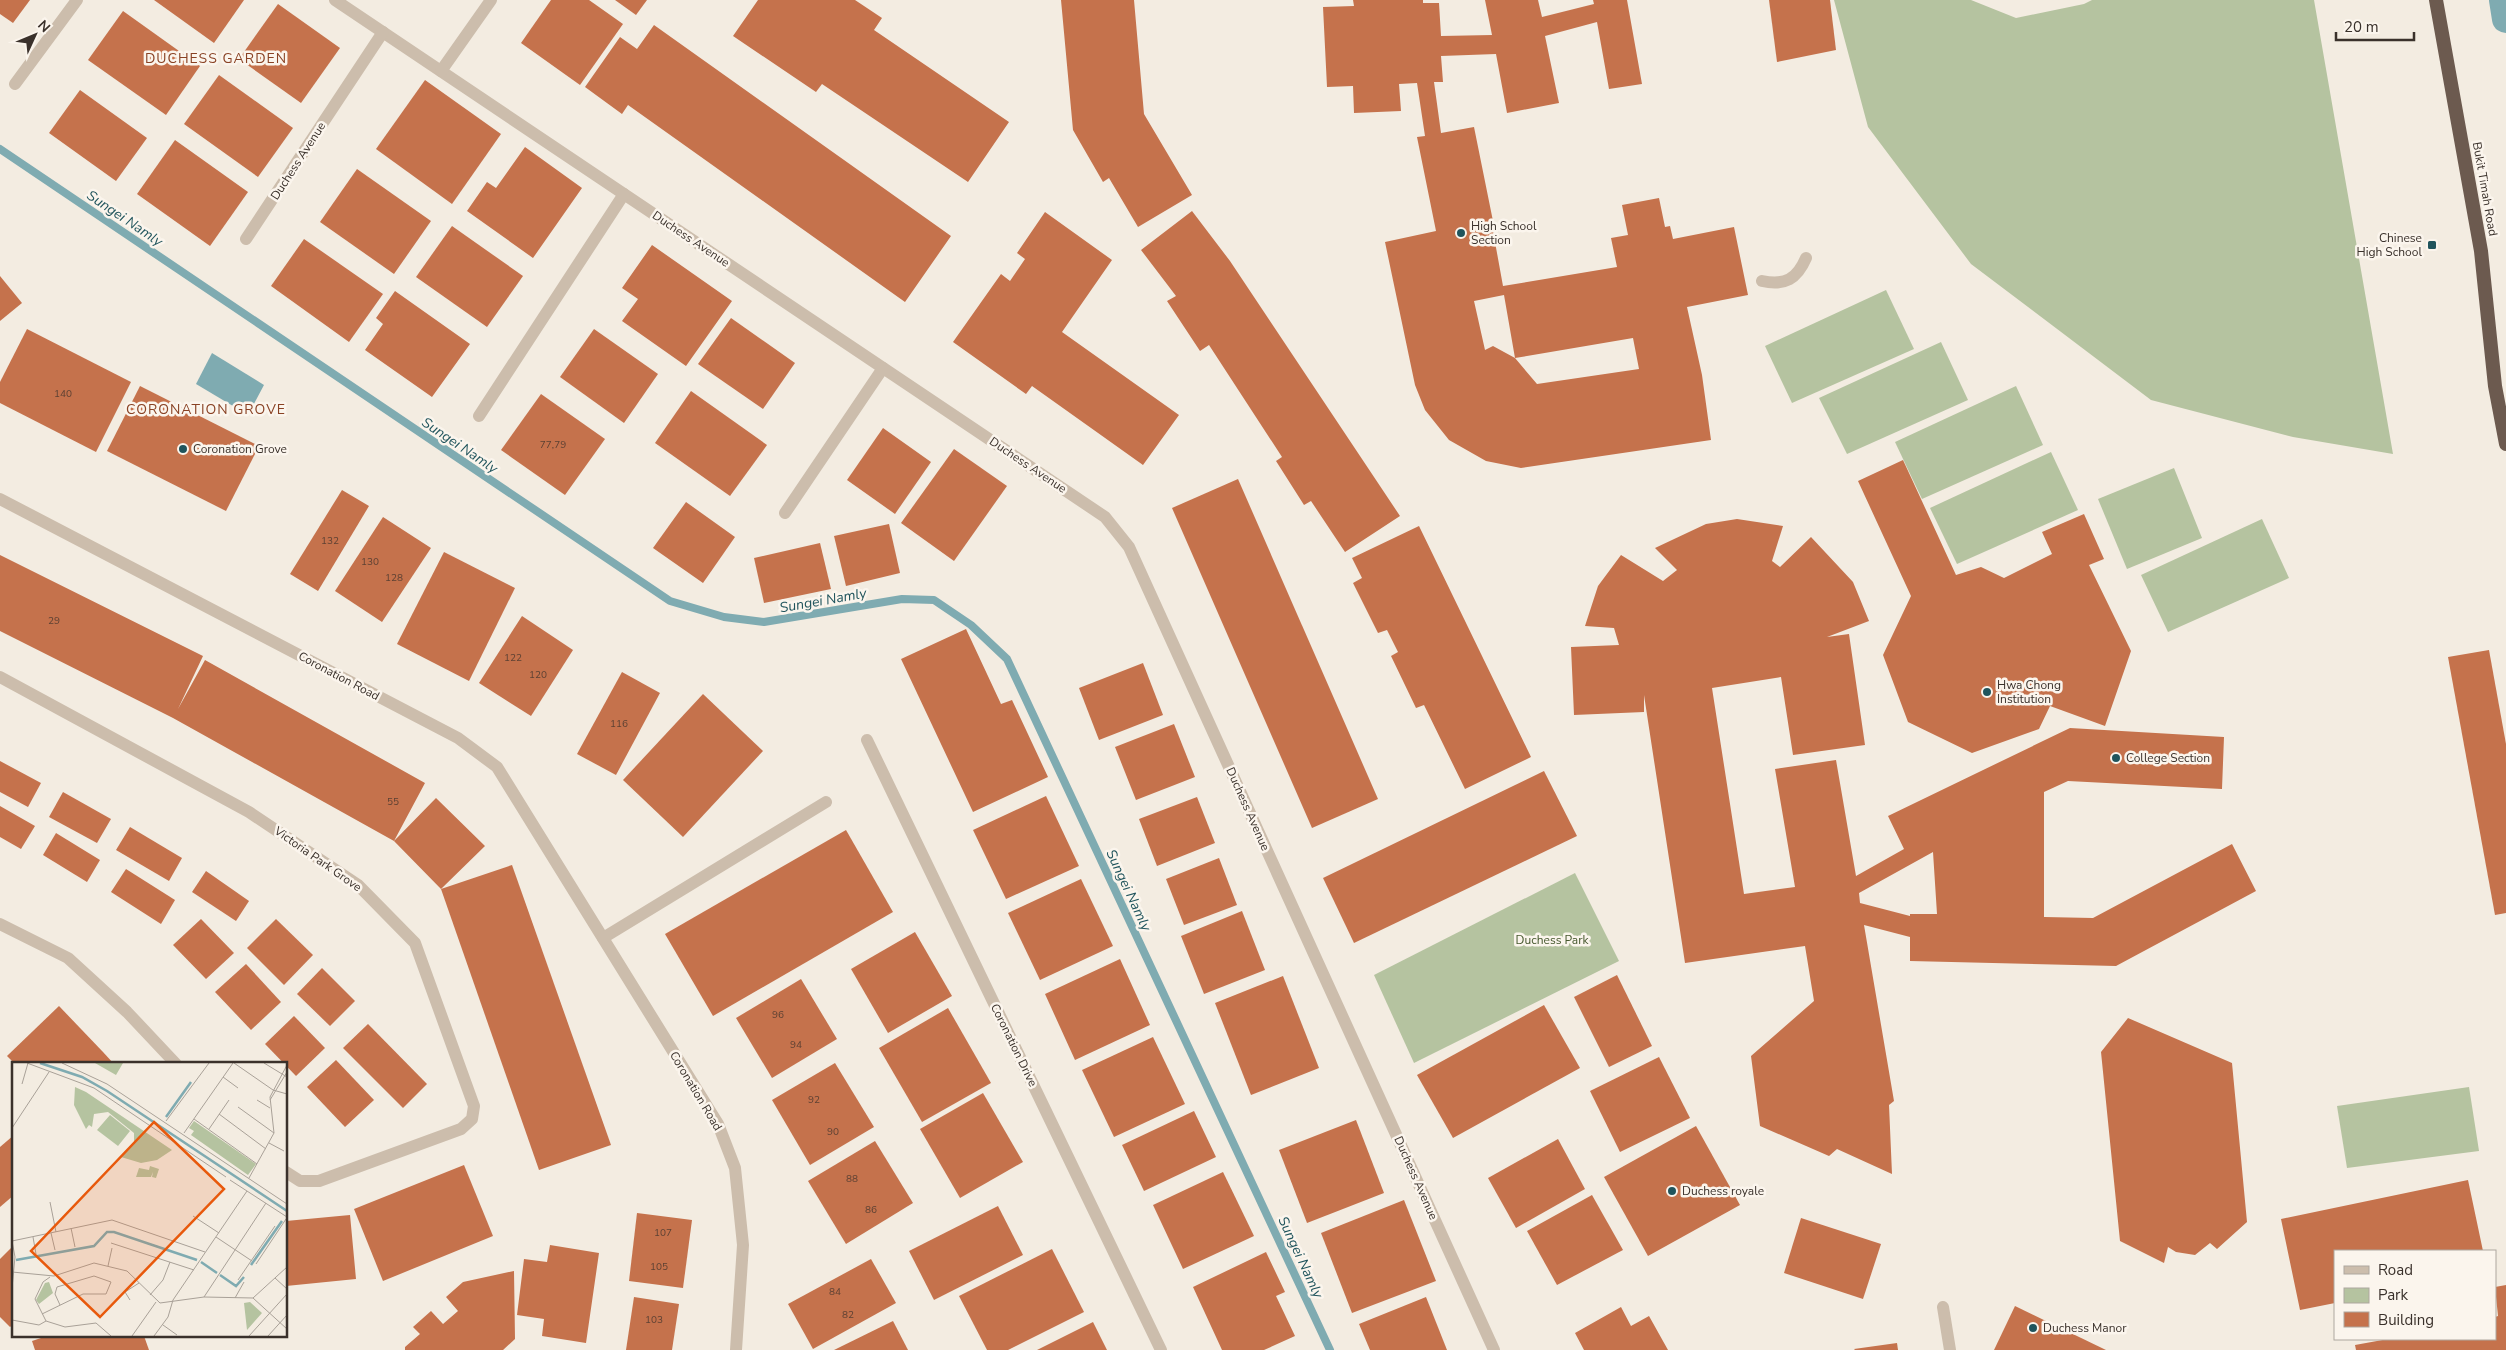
<svg xmlns="http://www.w3.org/2000/svg" width="2506" height="1350" font-family="'Nunito Sans',sans-serif">
<style>
.green{fill:#b5c3a0}
.water{fill:#7fabb1}
.lines{fill:none;stroke-linecap:round;stroke-linejoin:round}
.stream{stroke:#7fabb1;stroke-width:8}
.canal{stroke:#7fabb1;stroke-width:28}
.building{fill:#c5724c;fill-rule:evenodd}
.minor{stroke:#ccbdac;stroke-width:12}
.trunk{stroke:#6c5a4f;stroke-width:14}
.poi-dot{fill:#20545c;stroke:#fbf5ed;stroke-width:2}
.labels{text-anchor:middle;stroke-width:5;stroke-linejoin:round;paint-order:stroke}
.number-label{font-size:10px;fill:#5d4133}
.street-label{font-size:12px;fill:#3a312b;stroke:#fbf5ed}
.poi-label{font-size:12px;fill:#3a312b;stroke:#fbf5ed;text-anchor:start}
.park-label{font-size:12px;fill:#46582e;stroke:#fbf5ed}
.neighbourhood-label{font-size:14px;letter-spacing:1px;fill:#894224;stroke:#fbf5ed}
.water-label{font-size:14px;font-style:italic;fill:#20545c;stroke:#fbf5ed}
.inset-river{fill:none;stroke:#7fabb1;stroke-width:2.5}
.inset-road{fill:none;stroke:#a9a198;stroke-width:1}
.view{fill:#e8590c;fill-opacity:0.15;stroke:#e8590c;stroke-width:2.5}
.inset-edge{fill:none;stroke:#3a312b;stroke-width:2.5}
</style>
<rect width="100%" height="100%" fill="#f3ece1"/>
<!-- green -->
<g class="green">
<path d="M1834,0h137l45,18 68,-14 8,-4h222l79,454 -100,-17 -142,-37 -180,-136 -103,-137z"/>
<path d="M1886,290l28,59 -122,54 -27,-57z"/>
<path d="M1941,342l27,58 -121,54 -28,-56z"/>
<path d="M2016,386l27,59 -121,54 -27,-57z"/>
<path d="M2051,452l27,58 -121,54 -27,-56z"/>
<path d="M2174,468l28,70 -75,31 -29,-70z"/>
<path d="M2262,519l27,59 -121,54 -27,-57z"/>
<path d="M1575,873l44,88 -205,102 -40,-88z"/>
<path d="M2469,1087l10,64 -132,17 -10,-62z"/>
</g>
<!-- water -->
<path class="water" d="M212,353l52,32 -16,30 -52,-31z"/>
<g class="lines">
<!-- stream -->
<path class="stream" d="M0,149l670,452 54,16 40,5 138,-23 32,1 37,25 36,34 323,691"/>
<!-- canal -->
<path class="canal" d="M2503,0l3,19"/>
</g>
<!-- building -->
<g class="building">
<path d="M0,0h30l-17,23 -13,-9z"/>
<path d="M154,0h90l-30,43z"/>
<path d="M551,0h38l34,24 -43,61 -59,-42z"/>
<path d="M615,0h32l-11,15z"/>
<path d="M758,0h97l27,18 -8,12 135,92 -41,60 -146,-98 -6,8 -83,-56z"/>
<path d="M1061,0h73l10,114 48,81 -54,32 -29,-49 -6,4 -30,-52z"/>
<path d="M1353,0h70v3h16l2,33 51,-1 -7,-35h53l4,17 52,-13 -1,-4h34l15,84 -33,5 -12,-67 -52,14 14,67 -52,10 -11,-59 -55,2 2,26h-9l7,51 33,-6 21,104h-2l10,55 114,-19 -6,-29 17,-3 -6,-30 37,-7 6,29 5,-1 3,13 61,-12 14,68 -61,12 15,68 9,65 -190,28 -35,-7 -37,-21 -24,-30 -10,-25 -30,-143 51,-11 -19,-94 8,-1 -8,-53 -18,1 2,27 -47,2 -1,-27 -26,1 -4,-80 31,-1zM1504,295l11,63 -22,-12 -8,4 -11,-49zM1633,338l6,31 -102,15 -22,-26z"/>
<path d="M1769,0h61l6,50 -59,12z"/>
<path d="M278,4l62,44 -39,55 -62,-44z"/>
<path d="M123,11l77,55 -34,49 -78,-55z"/>
<path d="M654,25l297,211 -46,66 -277,-197 -6,9 -37,-27 35,-50 17,12z"/>
<path d="M219,75l74,53 -35,49 -74,-53z"/>
<path d="M425,80l76,54 -49,70 -76,-55z"/>
<path d="M80,90l67,48 -31,43 -67,-48z"/>
<path d="M175,140l73,52 -38,54 -73,-52z"/>
<path d="M525,147l57,41 -49,70 -66,-47 20,-29 9,6z"/>
<path d="M357,169l74,52 -37,53 -74,-52z"/>
<path d="M1192,211l38,50 170,255 -55,36 -34,-51 -7,4 -28,-44 6,-4 -73,-112 -9,6 -33,-50 9,-5 -35,-46z"/>
<path d="M1045,212l67,48 -50,72 117,83 -36,50 -111,-79 -6,8 -73,-52 48,-68 9,7 15,-22 -8,-6z"/>
<path d="M452,226l71,50 -36,51 -71,-50z"/>
<path d="M304,239l79,55 -34,48 -78,-56z"/>
<path d="M652,245l80,56 -46,65 -64,-45 16,-22 -16,-11z"/>
<path d="M0,276l22,27 -22,18z"/>
<path d="M395,291l75,53 -38,53 -67,-47 18,-26 -7,-6z"/>
<path d="M731,318l64,45 -32,46 -65,-45z"/>
<path d="M27,329l104,53 -35,70 -96,-49v-21z"/>
<path d="M594,329l64,45 -34,49 -64,-46z"/>
<path d="M140,386l119,60 -33,65 -119,-60z"/>
<path d="M691,391l76,54 -37,51 -75,-53z"/>
<path d="M541,394l64,45 -40,56 -64,-45z"/>
<path d="M883,428l48,34 -36,52 -48,-34z"/>
<path d="M954,449l53,37 -53,75 -53,-38z"/>
<path d="M1903,460l53,115 25,-8 23,11 48,-24 -10,-22 42,-18 20,45 -15,6 42,86 -26,75 -55,-20 -11,23 -67,24 -64,-31 -25,-67 28,-59 -53,-115z"/>
<path d="M1238,479l140,320 -66,29 -140,-320z"/>
<path d="M342,490l27,16 -51,85 -28,-17z"/>
<path d="M686,502l49,35 -32,46 -50,-35z"/>
<path d="M383,517l48,31 -49,74 -47,-31z"/>
<path d="M1737,519l46,7 -11,35 8,6 31,-30 42,45 16,39 -42,16 22,-3 16,111 -72,10 -12,-78 -69,11 32,206 51,-7 -20,-118 61,-9 20,116 48,-27 -16,-33 182,-88 154,9 -2,52 -154,-8 -24,11v125l49,1 139,-74 24,47 -140,75 -206,-5v-24l-46,-12 30,176 -5,4 3,69 -55,-25 -8,7 -69,-30 -9,-70 63,-55 -9,-55 -120,17 -41,-268v17l-70,3 -3,-68 48,-2 -5,-17 -29,-2 13,-40 23,-31 42,26 14,-11 -22,-22 51,-24zM1933,852l4,62h-27v2l-50,-13 -1,-10z"/>
<path d="M889,524l11,49 -54,13 -12,-50z"/>
<path d="M1419,526l112,231 -66,32 -41,-84 -8,3 -25,-52 7,-4 -11,-22 -9,3 -25,-50 9,-5 -10,-20z"/>
<path d="M820,543l11,46 -67,14 -10,-45z"/>
<path d="M444,552l71,36 -46,93 -72,-37z"/>
<path d="M0,555l203,101 -25,53 27,-49 220,123 -31,58 42,-43 49,48 -44,43 -47,-48 -221,-123 -173,-87z"/>
<path d="M522,616l51,34 -42,66 -52,-33z"/>
<path d="M966,629l35,75 11,-4 36,77 -75,35 -72,-153z"/>
<path d="M2489,650l17,94v169l-11,2 -47,-258z"/>
<path d="M1143,663l20,52 -64,25 -20,-52z"/>
<path d="M622,672l38,21 -44,82 -39,-21z"/>
<path d="M703,694l60,57 -80,86 -60,-57z"/>
<path d="M1174,724l21,53 -59,23 -21,-53z"/>
<path d="M0,761l41,22 -13,24 -28,-15z"/>
<path d="M1544,771l33,65 -223,107 -31,-65z"/>
<path d="M63,792l48,27 -14,24 -48,-26z"/>
<path d="M1046,796l33,70 -73,33 -33,-69z"/>
<path d="M1197,797l18,46 -58,23 -18,-47z"/>
<path d="M0,806l35,20 -14,23 -21,-12z"/>
<path d="M130,827l52,31 -13,23 -53,-31z"/>
<path d="M846,830l47,82 -180,104 -48,-82z"/>
<path d="M56,833l44,27 -13,22 -44,-27z"/>
<path d="M1219,858l18,47 -53,20 -18,-46z"/>
<path d="M512,865l99,280 -72,25 -98,-281z"/>
<path d="M126,869l49,31 -14,24 -50,-32z"/>
<path d="M206,871l43,30 -13,20 -44,-29z"/>
<path d="M1081,879l32,67 -73,34 -32,-67z"/>
<path d="M1242,911l23,59 -61,24 -23,-58z"/>
<path d="M201,919l33,34 -28,26 -33,-34z"/>
<path d="M276,919l37,36 -29,30 -37,-37z"/>
<path d="M915,932l37,64 -64,37 -37,-64z"/>
<path d="M1120,959l30,66 -75,35 -30,-66z"/>
<path d="M246,964l35,38 -30,28 -36,-38z"/>
<path d="M322,968l33,33 -25,25 -33,-32z"/>
<path d="M1617,975l35,71 -43,21 -35,-70z"/>
<path d="M1283,976l36,92 -68,27 -36,-92z"/>
<path d="M801,979l36,60 -65,39 -36,-60z"/>
<path d="M1544,1005l36,63 -127,70 -36,-63z"/>
<path d="M59,1006l44,46 11,12h-99l-8,-8z"/>
<path d="M948,1008l43,75 -69,39 -43,-74z"/>
<path d="M294,1016l31,32 -29,28 -31,-32z"/>
<path d="M2128,1018l104,45 15,159 -30,27 -7,-6 -15,12 -19,-3 -8,-5 -4,16 -44,-22 -19,-189z"/>
<path d="M368,1024l59,60 -24,24 -60,-60z"/>
<path d="M1153,1037l32,67 -71,33 -32,-67z"/>
<path d="M1659,1057l31,61 -70,34 -30,-61z"/>
<path d="M336,1060l38,40 -29,27 -38,-40z"/>
<path d="M835,1063l39,64 -64,38 -38,-65z"/>
<path d="M983,1093l40,69 -63,36 -40,-69z"/>
<path d="M1194,1111l22,46 -72,34 -22,-46z"/>
<path d="M1356,1120l28,73 -77,30 -28,-73z"/>
<path d="M1696,1126l44,79 -92,51 -44,-79z"/>
<path d="M14,1135v60l-14,12v-60z"/>
<path d="M1558,1139l27,50 -69,39 -28,-50z"/>
<path d="M875,1141l38,62 -67,41 -38,-63z"/>
<path d="M464,1165l29,71 -110,45 -29,-72z"/>
<path d="M1223,1172l31,64 -71,33 -30,-64z"/>
<path d="M2468,1180l15,71h-148v52l-35,7 -19,-91z"/>
<path d="M1592,1195l31,55 -66,35 -30,-54z"/>
<path d="M1404,1200l32,81 -84,32 -31,-80z"/>
<path d="M998,1206l25,49 -89,45 -25,-49z"/>
<path d="M637,1213l55,7 -9,68 -54,-7z"/>
<path d="M350,1215l6,64 -70,7v-65z"/>
<path d="M1801,1218l80,26 -18,55 -79,-26z"/>
<path d="M550,1245l49,8 -13,90 -44,-7 2,-17 -27,-4 7,-56 23,3z"/>
<path d="M11,1248l3,3v73l-4,3 -10,-10v-58z"/>
<path d="M1052,1249l32,63 -76,38h-21l-28,-54z"/>
<path d="M1266,1252l19,40 -9,4 19,40 -31,14h-42l-29,-63z"/>
<path d="M871,1259l25,44 -83,46 -25,-45z"/>
<path d="M514,1271l1,68 -12,11h-98v-3l15,-13 -7,-7 18,-16 12,13 15,-13 -12,-14 17,-15z"/>
<path d="M2506,1285v65h-150l-1,-5 33,-6h107v-22l3,-1 -3,-29z"/>
<path d="M634,1297l45,7 -7,46h-46z"/>
<path d="M1426,1297l21,53h-77l-11,-26z"/>
<path d="M2015,1306l91,44h-112z"/>
<path d="M1621,1307l10,19 18,-10 19,34h-84l-9,-17z"/>
<path d="M893,1321l15,29h-74z"/>
<path d="M1093,1322l14,28h-70z"/>
<path d="M47,1336h97l5,14h-114l-3,-9z"/>
<path d="M1897,1343l1,7h-43l-1,-1z"/>
</g>
<g class="lines">
<!-- minor -->
<g class="minor">
<path d="M335,0l770,517 24,30 365,803"/>
<path d="M441,71l50,-71"/>
<path d="M15,84l62,-84"/>
<path d="M246,239l137,-207"/>
<path d="M1762,281c23,5 35,-2 44,-23"/>
<path d="M479,416l145,-222"/>
<path d="M0,499l458,239 39,29 221,357 17,44 8,77 -7,105"/>
<path d="M785,513l98,-145"/>
<path d="M0,677l249,135 109,73 57,58 59,163 -2,13 -11,10 -142,52h-19l-14,-9"/>
<path d="M867,740l294,610"/>
<path d="M0,924l68,34 59,54 49,52"/>
<path d="M603,938l223,-136"/>
<path d="M1943,1307l7,43"/>
</g>
<!-- trunk -->
<path class="trunk" d="M2436,0l45,251 14,135 11,58"/>
</g>
<!-- markers -->
<g class="poi-dot">
<circle cx="1461" cy="233" r="5"/>
<rect x="2427" y="240" width="10" height="10" rx="2.5"/>
<circle cx="183" cy="449" r="5"/>
<circle cx="1987" cy="692" r="5"/>
<circle cx="2116" cy="758" r="5"/>
<circle cx="1672" cy="1191" r="5"/>
<circle cx="2033" cy="1328" r="5"/>
</g>
<g class="labels">
<!-- number labels -->
<g class="number-label">
<text x="63" y="397">140</text>
<text x="553" y="448">77,79</text>
<text x="330" y="544">132</text>
<text x="370" y="565">130</text>
<text x="394" y="581">128</text>
<text x="54" y="624">29</text>
<text x="513" y="661">122</text>
<text x="538" y="678">120</text>
<text x="619" y="727">116</text>
<text x="393" y="805">55</text>
<text x="778" y="1018">96</text>
<text x="796" y="1048">94</text>
<text x="814" y="1103">92</text>
<text x="833" y="1135">90</text>
<text x="852" y="1182">88</text>
<text x="871" y="1213">86</text>
<text x="663" y="1236">107</text>
<text x="659" y="1270">105</text>
<text x="835" y="1295">84</text>
<text x="848" y="1318">82</text>
<text x="654" y="1323">103</text>
</g>
<!-- street labels -->
<g class="street-label">
<text transform="translate(298 161) rotate(-57)" y="4">Duchess Avenue</text>
<text transform="translate(2485 189) rotate(80)" y="4">Bukit Timah Road</text>
<text transform="translate(691 239) rotate(34)" y="4">Duchess Avenue</text>
<text transform="translate(1028 465) rotate(34)" y="4">Duchess Avenue</text>
<text transform="translate(339 676) rotate(28)" y="4">Coronation Road</text>
<text transform="translate(1248 809) rotate(66)" y="4">Duchess Avenue</text>
<text transform="translate(318 859) rotate(35)" y="4">Victoria Park Grove</text>
<text transform="translate(1014 1045) rotate(64)" y="4">Coronation Drive</text>
<text transform="translate(696 1091) rotate(59)" y="4">Coronation Road</text>
<text transform="translate(1416 1178) rotate(66)" y="4">Duchess Avenue</text>
</g>
<!-- poi labels -->
<g class="poi-label">
<text x="1471" y="230">High School<tspan x="1471" dy="14">Section</tspan></text>
<text x="2422" y="242" text-anchor="end">Chinese<tspan x="2422" dy="14">High School</tspan></text>
<text x="193" y="453">Coronation Grove</text>
<text x="1997" y="689">Hwa Chong<tspan x="1997" dy="14">Institution</tspan></text>
<text x="2126" y="762">College Section</text>
<text x="1682" y="1195">Duchess royale</text>
<text x="2043" y="1332">Duchess Manor</text>
</g>
<!-- park labels -->
<g class="park-label">
<text x="1552" y="944">Duchess Park</text>
</g>
<!-- neighbourhood labels -->
<g class="neighbourhood-label">
<text x="216" y="63">DUCHESS GARDEN</text>
<text x="206" y="414">CORONATION GROVE</text>
</g>
<!-- water labels -->
<g class="water-label">
<text transform="translate(125 218) rotate(34)" y="5">Sungei Namly</text>
<text transform="translate(460 445) rotate(34)" y="5">Sungei Namly</text>
<text transform="translate(823 600) rotate(-10)" y="5">Sungei Namly</text>
<text transform="translate(1129 890) rotate(65)" y="5">Sungei Namly</text>
<text transform="translate(1301 1257) rotate(65)" y="5">Sungei Namly</text>
</g>
</g>
<!-- overview -->
<g transform="translate(12 1062)">
<rect width="275" height="275" fill="#f3ece1"/>
<path d="M83,1h28l-7,12zM63,25l11,5 86,58 -15,10 -16,3 -20,-6 13,-13v-11l-26,-21 -14,2 -2,13 -3,-2 -3,4 -12,-24zM98,53l20,16 -12,15 -21,-16zM182,59l62,43 -8,11 -57,-40 3,-4 -5,-3zM138,104l9,3 -3,9 -4,-1 1,-5 -2,5h-15l3,-9 10,2zM37,220l4,11 -14,11 -3,-4 9,-17zM238,240l12,11 -15,17 -3,-27z" fill="#b5c3a0"/>
<path class="inset-river" d="M28,1l42,14 25,14 180,120M154,55l25,-35M4,198l78,-14 13,-14h7l83,28M189,200l16,11M239,203l31,-44M208,213l16,11 8,-9"/>
<path class="inset-road" d="M15,1l67,25 132,89M50,1l45,21 180,120M222,1l39,27 14,4M252,1l23,14M211,15l15,11M10,22l6,-21M245,38l13,8M258,38l17,-28M226,45l36,26M207,52l47,35M182,57l63,45M154,59l43,-58M0,66l37,-56M197,67l20,-29M172,71l49,-70M257,81l15,8M237,116l25,-45 -4,-36 17,-32M218,118l57,37M38,140l6,30M181,154l26,17M59,166l4,19M39,171l4,17M21,175l3,17M204,175l36,24M0,179l100,-21 93,32M99,181l83,27M244,202l30,-45M96,204l4,-18M0,210l42,4 40,-13 33,8 33,32 44,-6 49,1 34,-31M38,215l-7,5 -8,17 11,22 19,6 31,-4 15,13M263,216l12,11M226,218l37,-54M0,226l3,-31 -3,-16M138,233l13,-15 7,-18M192,235l62,-94M223,236l9,-16M241,236l34,31M118,238l-5,-8 14,-9M30,252l41,-20h23l5,-12 -17,-6 -37,11 -2,7 5,11M0,258l27,5 7,-4M151,263l14,10M120,274l24,-34M142,274l14,-19 5,-17 74,-109M237,274l38,-42M256,274l19,-21"/>
<path class="view" d="M142,60l70,67 -124,128 -69,-66z"/>
<rect width="275" height="275" class="inset-edge"/>
</g>
<!-- legend -->
<rect x="2334" y="1250" width="162" height="90" fill="#fbf5ed" stroke="#aea79f"/>
<rect x="2344" y="1266" width="25" height="8" fill="#ccbdac" stroke="#aea79f"/>
<text x="2378" y="1275" font-size="15" fill="#3a312b">Road</text>
<rect x="2344" y="1288" width="25" height="15" fill="#b5c3a0" stroke="#aea79f"/>
<text x="2378" y="1300" font-size="15" fill="#3a312b">Park</text>
<rect x="2344" y="1312" width="25" height="15" fill="#c5724c" stroke="#aea79f"/>
<text x="2378" y="1325" font-size="15" fill="#3a312b">Building</text>
<!-- north arrow -->
<g transform="translate(35 35) rotate(46)" stroke="#fbf5ed" stroke-width="4" paint-order="stroke">
<path d="M0-4L9 19L0 12L-9 19Z" fill="#3a312b"/>
<text y="-8" font-size="14" font-weight="bold" text-anchor="middle" fill="#3a312b">N</text>
</g>
<!-- scale -->
<path d="M2336 32v8h78v-8" fill="none" stroke="#3a312b" stroke-width="2.5"/>
<text x="2344" y="32" font-size="15" fill="#3a312b" stroke="#fbf5ed" stroke-width="4" paint-order="stroke">20 m</text>
</svg>
